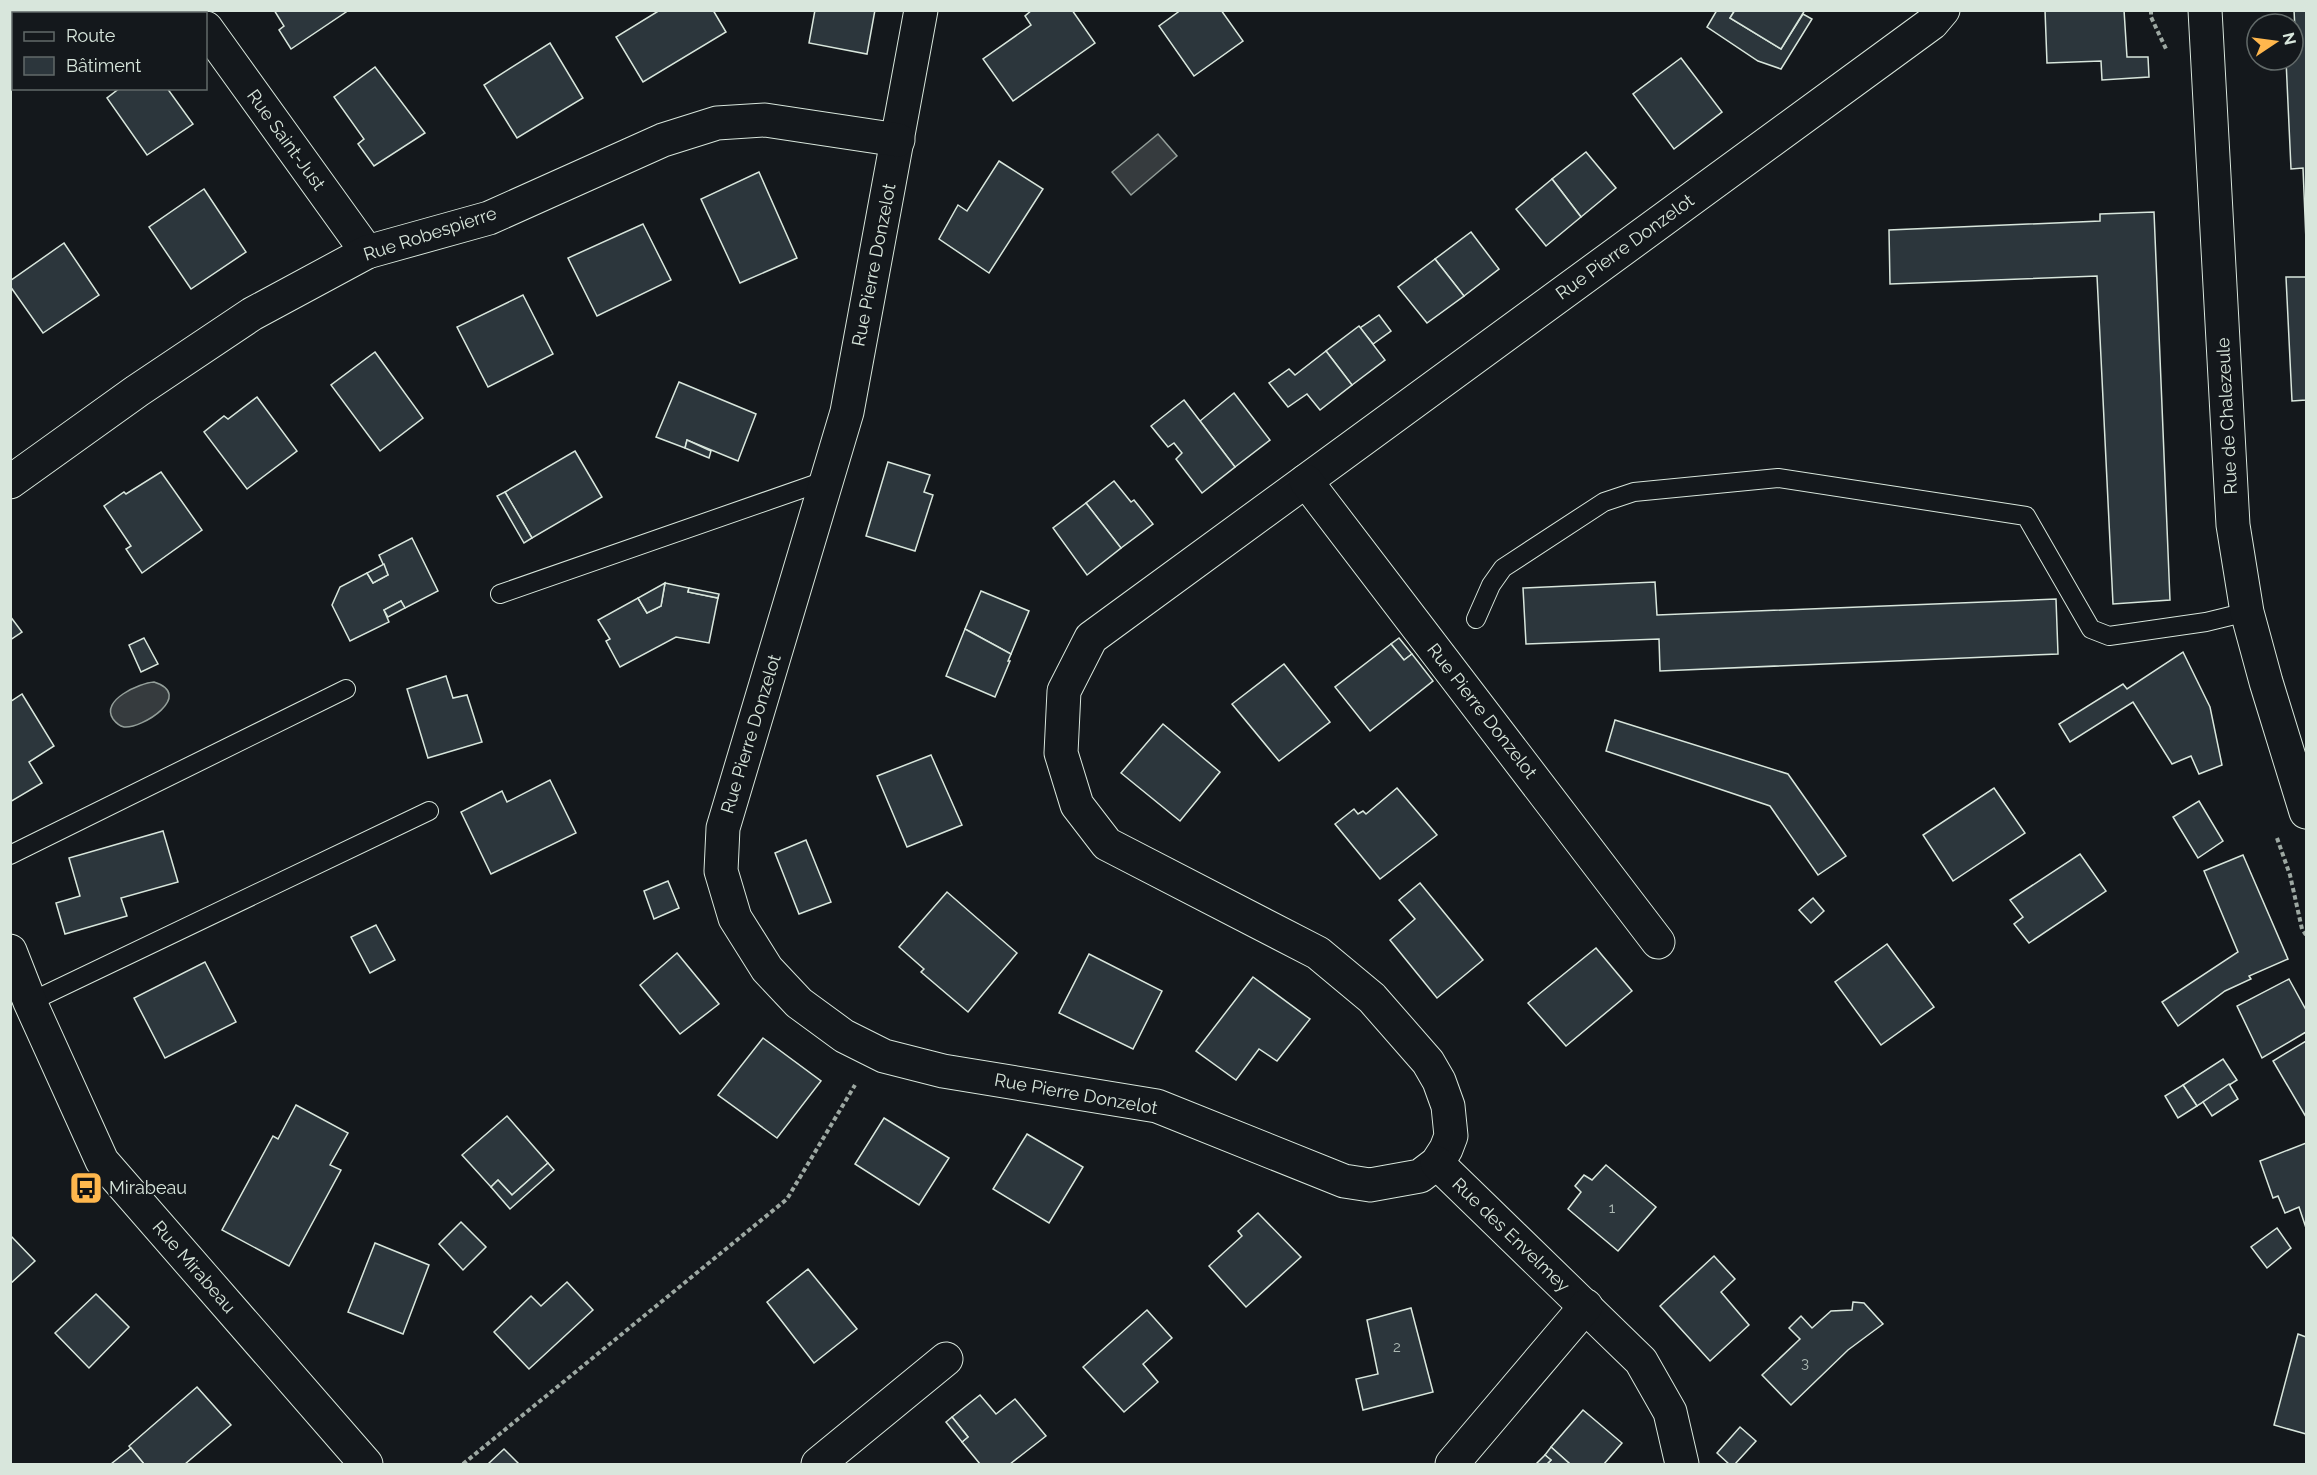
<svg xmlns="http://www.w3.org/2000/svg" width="2317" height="1475" font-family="Raleway,sans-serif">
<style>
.water{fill:#363b3e;stroke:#939e99;stroke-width:1.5}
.building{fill:#2c363c;stroke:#d8e6dc;stroke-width:1.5}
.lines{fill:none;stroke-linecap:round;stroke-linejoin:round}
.lane-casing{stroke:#d8e6dc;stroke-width:20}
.street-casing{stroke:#d8e6dc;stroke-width:35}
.secondary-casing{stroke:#d8e6dc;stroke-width:35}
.path{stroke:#9da8a2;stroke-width:4;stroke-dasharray:4.5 3;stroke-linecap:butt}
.lane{stroke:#14181c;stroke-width:18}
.street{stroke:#14181c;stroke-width:33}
.secondary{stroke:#14181c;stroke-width:33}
.labels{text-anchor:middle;stroke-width:4.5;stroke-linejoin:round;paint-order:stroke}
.number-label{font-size:15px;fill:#adbab4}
.street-label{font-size:18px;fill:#d8e6dc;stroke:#14181c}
.poi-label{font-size:18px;fill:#d8e6dc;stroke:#14181c;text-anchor:start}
</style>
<rect width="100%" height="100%" fill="#14181c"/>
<!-- water -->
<g class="water">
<path d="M1158,134l19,22 -46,39 -19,-23z"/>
<path d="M154,682c41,13 -12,47 -30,45 -4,-1 -8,-4 -11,-8 -13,-19 27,-36 41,-37z"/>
</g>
<!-- building -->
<g class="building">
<path d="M15,10h29l2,4h-32v43l-4,-4v-39z"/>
<path d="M274,10h75l-58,39 -12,-19 5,-4z"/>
<path d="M660,10h53l13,22 -83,50 -27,-45z"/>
<path d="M815,10h60l-8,44 -58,-11z"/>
<path d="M1032,10h40l23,33 -82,58 -30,-42 48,-34 -6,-9z"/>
<path d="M1181,10h40l22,31 -49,35 -35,-50z"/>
<path d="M1717,10h18l-5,8 51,31 22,-35 9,5 -31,50 -23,-8 -51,-34z"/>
<path d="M1735,10h70l-24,39 -51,-31z"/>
<path d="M2045,10h79l3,47h21l1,20 -47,3 -1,-19 -54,2z"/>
<path d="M2294,10h12v231l-3,-73 -12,1 -5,-109h7v-11h3z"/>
<path d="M550,43l33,55 -66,40 -33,-53z"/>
<path d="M1681,58l41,54 -48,37 -41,-55z"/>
<path d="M375,67l50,66 -51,33 -16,-22 6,-5 -30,-42z"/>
<path d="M120,88h47l26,36 -46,31 -40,-57z"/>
<path d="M1586,152l30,36 -35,29 -29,-38z"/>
<path d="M999,161l44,28 -54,84 -50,-34 19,-34 9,6z"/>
<path d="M759,172l38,86 -57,25 -39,-84z"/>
<path d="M1552,179l29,38 -35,29 -30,-37z"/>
<path d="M204,189l42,63 -55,37 -42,-62z"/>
<path d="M2154,212l16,388 -57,4 -16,-328 -207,8 -1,-54 211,-9v-7z"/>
<path d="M643,224l28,56 -74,36 -29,-58z"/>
<path d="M1471,232l28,37 -35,27 -29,-37z"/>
<path d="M64,243l35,52 -56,38 -33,-47v-5z"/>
<path d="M1435,259l29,37 -37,27 -29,-36z"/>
<path d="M2286,277h20v123l-14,1z"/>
<path d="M523,295l30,59 -65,33 -31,-60z"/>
<path d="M1379,315l12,16 -18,13 -13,-16z"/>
<path d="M1359,326l26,34 -33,25 -26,-34z"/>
<path d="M1326,351l26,34 -32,25 -13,-16 -19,13 -19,-24 20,-14 6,6z"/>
<path d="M375,352l48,66 -43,33 -49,-66z"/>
<path d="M679,382l77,32 -18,47 -51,-21 -2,8 -29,-11z"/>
<path d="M1234,393l36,47 -35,27 -35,-46z"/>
<path d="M257,397l40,54 -50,38 -43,-57 20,-16 4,3z"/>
<path d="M1184,400l51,67 -33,26 -26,-34 6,-6 -8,-10 -6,4 -17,-21z"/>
<path d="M687,440l24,11 -2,7 -24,-10z"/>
<path d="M575,451l27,46 -70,41 -27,-46z"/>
<path d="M888,462l42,13 -6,17 9,3 -18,56 -49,-15z"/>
<path d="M161,472l41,58 -60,43 -16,-24 5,-3 -27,-40 20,-14 2,2z"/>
<path d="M1114,481l17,21 3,-2 19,24 -32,24 -35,-45z"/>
<path d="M505,492l27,46 -8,5 -27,-47z"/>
<path d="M1086,503l35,45 -34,27 -34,-47z"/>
<path d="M412,538l26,53 -33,17 -4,-7 -17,9 5,12 -39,19 -18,-36 8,-18 27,-14 6,10 15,-8 -9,-20z"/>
<path d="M384,564l4,11 -15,8 -6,-10z"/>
<path d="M1655,582l2,33 399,-16 2,55 -398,17 -1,-32 -133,5 -3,-56z"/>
<path d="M665,583l24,5 -1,4 30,6 -9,45 -33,-6 -56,30 -14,-26 4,-2 -12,-19 40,-22 9,15 14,-7z"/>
<path d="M665,583l-4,23 -14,7 -9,-15z"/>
<path d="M689,588l30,6 -1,4 -30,-6z"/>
<path d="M981,591l48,20 -18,43 -46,-25z"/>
<path d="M401,601l4,7 -17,9 -4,-7z"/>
<path d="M10,616l12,16 -12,8z"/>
<path d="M965,629l46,25 -3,7h2l-15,36 -49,-21z"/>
<path d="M144,638l14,26 -17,8 -12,-27z"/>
<path d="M1399,638l13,16 -8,6 -13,-16z"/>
<path d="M1391,644l13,16 8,-6 21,27 -63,50 -35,-44z"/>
<path d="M2183,652l27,55 12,58 -23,9 -8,-18 -19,8 -39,-62 -63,40 -11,-18 64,-40 4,5z"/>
<path d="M1284,664l46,58 -51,39 -47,-57z"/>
<path d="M446,676l7,22 14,-3 15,47 -54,16 -21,-69z"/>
<path d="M22,694l32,52 -25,16 13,21 -32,19v-100z"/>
<path d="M1615,720l173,54 58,82 -28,19 -48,-69 -164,-55z"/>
<path d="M1163,724l57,48 -40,49 -59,-48z"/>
<path d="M931,755l31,70 -55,22 -30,-71z"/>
<path d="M550,780l26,53 -85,41 -30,-62 41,-21 5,11z"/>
<path d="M1397,788l40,47 -57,44 -45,-55 19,-15 4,5 5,-3 3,3z"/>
<path d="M1994,788l31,45 -72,48 -30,-46z"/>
<path d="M2199,801l24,40 -25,17 -25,-41z"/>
<path d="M163,831l15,51 -57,16 6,18 -62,18 -9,-31 24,-7 -11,-38z"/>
<path d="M806,840l25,62 -32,12 -24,-61z"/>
<path d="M2080,854l26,37 -77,52 -15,-19 9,-7 -13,-17z"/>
<path d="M2243,855l45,104 -39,17 2,3 -26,12 -47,35 -16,-24 76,-50 -34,-81z"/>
<path d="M668,881l11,27 -25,11 -10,-28z"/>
<path d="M1420,883l63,77 -46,38 -47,-58 25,-21 -16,-19z"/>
<path d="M947,892l70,61 -49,59 -47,-40 3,-3 -25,-22z"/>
<path d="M1813,898l11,13 -13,12 -12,-13z"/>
<path d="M376,925l19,35 -25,13 -19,-36z"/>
<path d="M1887,944l47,63 -53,38 -46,-63z"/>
<path d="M1596,948l36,43 -66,55 -38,-43z"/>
<path d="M677,953l42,51 -39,30 -40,-49z"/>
<path d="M1089,954l73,37 -29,58 -74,-36z"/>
<path d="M205,962l31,60 -71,36 -31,-60z"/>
<path d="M1253,977l57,42 -33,42 -18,-12 -23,31 -40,-29z"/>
<path d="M2289,979l17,31v22l-44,26 -25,-52z"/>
<path d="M763,1038l58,43 -44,57 -59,-43z"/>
<path d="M2306,1041v76l-33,-56z"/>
<path d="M2223,1059l14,21 -40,26 -14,-21z"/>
<path d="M2229,1084l9,15 -26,17 -9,-14z"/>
<path d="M2183,1085l14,21 -19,12 -13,-22z"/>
<path d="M296,1105l52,28 -18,32 11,5 -52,96 -67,-36 51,-94 5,3z"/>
<path d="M507,1116l41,47 -36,32 -14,-15 -7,7 -29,-32z"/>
<path d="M884,1118l65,40 -30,47 -64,-41z"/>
<path d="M1027,1134l56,33 -34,56 -56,-34z"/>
<path d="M2306,1143v85l-7,-21 -14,6 -7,-17 -5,2 -13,-37z"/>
<path d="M548,1163l6,7 -44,39 -19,-22 7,-7 14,15z"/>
<path d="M1606,1165l50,42 -38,44 -50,-42 13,-17 -6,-6 9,-11 8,5z"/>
<path d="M1258,1213l43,44 -55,50 -37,-41 33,-30 -4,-5z"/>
<path d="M461,1222l25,25 -23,23 -24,-26z"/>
<path d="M2277,1228l14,20 -24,20 -16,-21z"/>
<path d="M10,1235l25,26 -25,23z"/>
<path d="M375,1243l54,22 -26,69 -55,-22z"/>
<path d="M1714,1256l21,23 -14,13 28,33 -39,36 -50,-55z"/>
<path d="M808,1269l49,60 -43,34 -47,-61z"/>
<path d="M567,1282l26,28 -64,59 -35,-37 37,-36 10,10z"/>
<path d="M96,1294l33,33 -40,41 -34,-35z"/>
<path d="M1853,1302l11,1 19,21 -35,26 -57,55 -29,-30 38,-36 -11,-11 12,-12 11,12 19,-17 21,-1z"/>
<path d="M1411,1308l22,84 -70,18 -7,-31 22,-5 -11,-54z"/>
<path d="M1147,1310l25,28 -29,26 15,18 -34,30 -41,-45z"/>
<path d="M2298,1334l8,3v97l-32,-9z"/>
<path d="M197,1387l34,38 -46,39h-41l-15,-18z"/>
<path d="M980,1395l16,19 19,-15 31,37 -36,28h-30l-18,-22 6,-5 -16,-20z"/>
<path d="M1583,1410l39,33 -18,21h-34l-19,-17z"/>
<path d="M952,1417l16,20 -6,5 -16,-20z"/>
<path d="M1740,1427l16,14 -21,23h-6l-12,-11z"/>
<path d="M1551,1447l19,17h-23l4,-4 -6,-5z"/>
<path d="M131,1448l13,16h-33z"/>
<path d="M504,1449l15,15h-31z"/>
<path d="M1545,1455l6,5 -4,4h-11z"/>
</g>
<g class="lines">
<!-- lane casing -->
<g class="lane-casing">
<g id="lane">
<path d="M500,594l327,-114"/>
<path d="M1476,619l15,-34 12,-17 101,-66 30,-10 144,-14 248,38 65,113 18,7 97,-14 41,-10"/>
<path d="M10,855l336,-166"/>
<path d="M30,1002l399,-191"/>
</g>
</g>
<!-- street casing -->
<g class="street-casing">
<g id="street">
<path d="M921,10l-74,402 -124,416 -2,43 14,47 32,51 32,34 45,33 40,20 59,15 214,35 187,75 26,4 50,-9 17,-13 9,-14 5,-13 -3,-30 -9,-25 -11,-19 -56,-64 -54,-45 -211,-109 -30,-39 -16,-52 3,-62 27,-53 841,-615 11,-13"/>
<path d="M206,28l161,224"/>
<path d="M1306,481l352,461"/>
<path d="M10,482l127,-91 115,-77 115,-62 122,-34 174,-78 54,-17 48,-3 133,20"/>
<path d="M10,951l20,51 72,159 264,303"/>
<path d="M1437,1163l204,198 29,51 12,52"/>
<path d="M818,1464l128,-105"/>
<path d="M1452,1464l134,-158"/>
</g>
</g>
<!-- secondary casing -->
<g class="secondary-casing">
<path id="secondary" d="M2205,10l28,515 14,87 19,70 40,130"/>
</g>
<!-- path -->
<g class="path">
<path d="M2151,10v7l16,34"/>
<path d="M2277,838l13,37 12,54 4,6"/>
<path d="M463,1464l324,-265 68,-114"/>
</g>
<!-- lane -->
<use href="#lane" class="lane"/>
<!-- street -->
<use href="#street" class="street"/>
<!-- secondary -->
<use href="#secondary" class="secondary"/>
</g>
<!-- icons -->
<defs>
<g id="bus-square" transform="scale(1.725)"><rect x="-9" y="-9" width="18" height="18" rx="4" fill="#ffb74d" stroke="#14181c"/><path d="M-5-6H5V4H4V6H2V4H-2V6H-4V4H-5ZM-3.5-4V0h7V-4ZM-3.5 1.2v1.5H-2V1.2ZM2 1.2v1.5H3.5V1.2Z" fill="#111"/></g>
</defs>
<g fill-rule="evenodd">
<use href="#bus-square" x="86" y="1188"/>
</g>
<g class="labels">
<!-- number labels -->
<g class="number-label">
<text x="1612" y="1213">1</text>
<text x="1397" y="1352">2</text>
<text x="1805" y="1368">3</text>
</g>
<!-- street labels -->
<g class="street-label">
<text transform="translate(286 140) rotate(54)" y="6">Rue Saint-Just</text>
<text transform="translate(430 234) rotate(-18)" y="6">Rue Robespierre</text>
<text transform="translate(1625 247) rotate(-36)" y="6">Rue Pierre Donzelot</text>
<text transform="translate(874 265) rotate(-79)" y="6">Rue Pierre Donzelot</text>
<text transform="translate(2227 416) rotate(-93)" y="6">Rue de Chalezeule</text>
<text transform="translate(1482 711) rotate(52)" y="6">Rue Pierre Donzelot</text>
<text transform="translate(751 734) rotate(-73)" y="6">Rue Pierre Donzelot</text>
<text transform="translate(1076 1094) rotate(10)" y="6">Rue Pierre Donzelot</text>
<text transform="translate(1511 1235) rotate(44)" y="6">Rue des Envelmey</text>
<text transform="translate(194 1267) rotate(49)" y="6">Rue Mirabeau</text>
</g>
<!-- poi labels -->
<g class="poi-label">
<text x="109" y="1194">Mirabeau</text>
</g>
</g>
<!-- border -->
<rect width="2317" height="1475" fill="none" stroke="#d8e6dc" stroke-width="24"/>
<!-- legend -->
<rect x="12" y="12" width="195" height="78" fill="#14181c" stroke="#626a69" stroke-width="1.5"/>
<rect x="24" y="32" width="30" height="9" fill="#14181c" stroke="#626a69" stroke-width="1.5"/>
<text x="66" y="42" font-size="18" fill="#d8e6dc">Route</text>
<rect x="24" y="57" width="30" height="18" fill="#2c363c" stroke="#626a69" stroke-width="1.5"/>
<text x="66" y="72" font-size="18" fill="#d8e6dc">Bâtiment</text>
<!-- north arrow -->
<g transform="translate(2275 42) rotate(77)"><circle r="28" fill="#14181c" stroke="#626a69" stroke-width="1.5"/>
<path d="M0-4.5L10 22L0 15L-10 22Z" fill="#ffb74d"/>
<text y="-9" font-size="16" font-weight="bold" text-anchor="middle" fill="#d8e6dc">N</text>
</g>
</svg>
